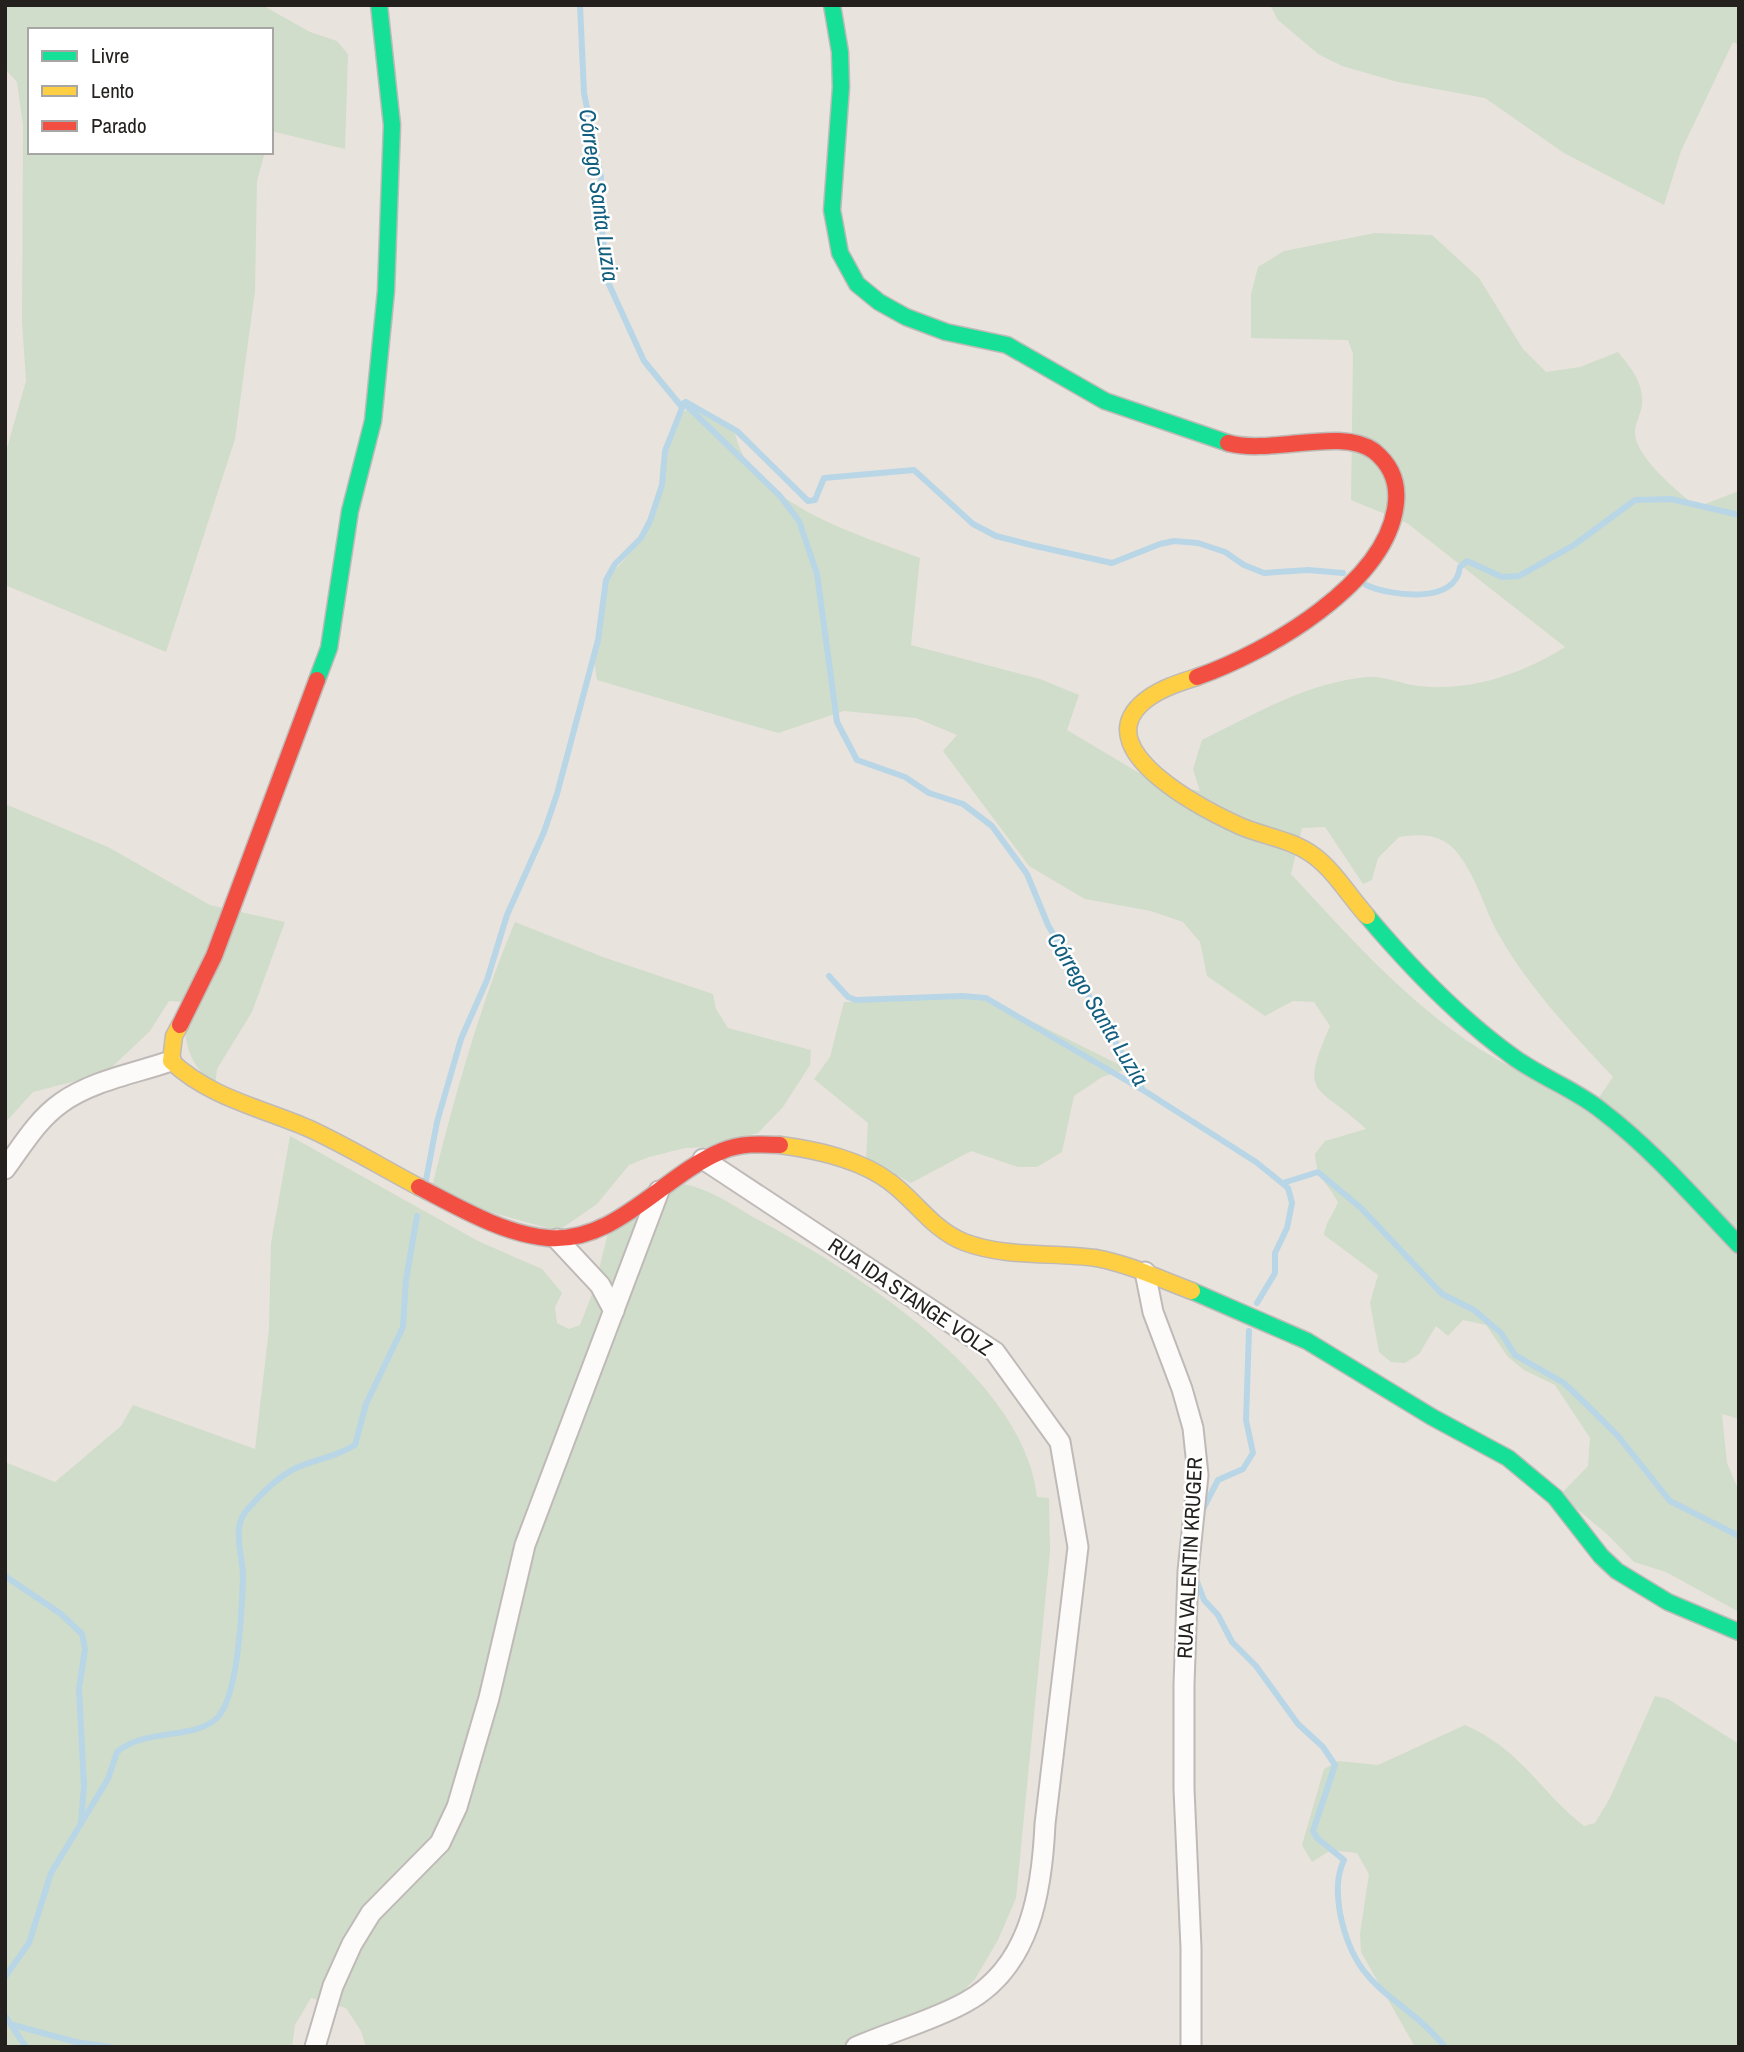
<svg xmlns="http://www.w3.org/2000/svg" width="1744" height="2052" font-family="'Archivo Narrow',sans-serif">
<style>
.green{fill:#d0ddca;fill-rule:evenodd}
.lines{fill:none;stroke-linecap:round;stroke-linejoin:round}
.stream{stroke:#b9d6e6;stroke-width:6}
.street-casing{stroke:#bfbab7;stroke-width:23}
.fast-casing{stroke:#bfbab7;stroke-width:19}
.slow-casing{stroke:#bfbab7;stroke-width:19}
.jam-casing{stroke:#bfbab7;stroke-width:19}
.street{stroke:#fcfbfa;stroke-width:19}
.fast{stroke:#16e098;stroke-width:16}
.slow{stroke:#ffcf43;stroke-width:16}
.jam{stroke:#f24e42;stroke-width:16}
.labels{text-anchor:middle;stroke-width:5;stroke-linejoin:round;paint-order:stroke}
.street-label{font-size:21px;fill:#24201e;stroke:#fff}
.water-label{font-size:23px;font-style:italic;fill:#125e7f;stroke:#fff}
</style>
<rect width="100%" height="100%" fill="#e9e3de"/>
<!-- green -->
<g class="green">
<path d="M5,5h257l48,27 27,9 11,13 -3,95 -74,-18v-101h-241v122h235l-8,29 -2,110 -20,148 -69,213 -161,-67v-130l21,-74 -4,-59 1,-197 -6,-43 -12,-13z"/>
<path d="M1270,5h469v40l-6,-3 -52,109 -17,54 -100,-52 -79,-55 -87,-16 -56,-16 -24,-12 -40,-34z"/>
<path d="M1375,233l57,2 47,43 44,71 23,23 34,-5 38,-15c13,16 26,31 24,53 -1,9 -7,18 -7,27 -1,24 44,61 62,75l42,-16v928l-17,-5 5,49 12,28v121l-73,-40 -32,-10 -27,-28 -47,-39 28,-29 2,-28 -35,-53 -31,-15 -16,-13 -22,-32 -23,-5 -15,16 -12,-10 -17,28 -14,9 -14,-1 -12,-10 -9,-49 8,-28 -54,-40c2,-14 9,-20 14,-33 -12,-22 -21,-21 -23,-48l10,-13 41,-12c-49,-46 -68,-30 -36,-103l-16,-24 -21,-1 -28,15 -58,-40 -7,-34 -17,-20 -32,-11 -66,-12 -56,-33 -86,-115 14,-16 -41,-17 -72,-7 -66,22 -181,-53 -4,-27 13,-52 -3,-15c12,-19 30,-33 41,-52 19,-35 21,-79 32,-117l12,-8 46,17c7,75 126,109 186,132l-9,87 129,34 39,16 -12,35 89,53 44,8 -7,-22 9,-29c52,-26 105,-57 164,-63 17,-2 35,7 52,9 51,6 105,-12 147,-39l-158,-124 -56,-23 2,-146 -5,-14 -97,-2v-44l7,-27 26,-16zM1325,827l38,57 9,-4 6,-22 21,-21c20,-3 40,-4 55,12 22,24 29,58 45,86 30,53 73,98 114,142l-15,22c-32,-13 -70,-23 -100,-39 -80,-45 -146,-120 -207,-186l11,-46z"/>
<path d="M5,804l103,43 102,58 75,17 -33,90 -35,57 -2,17c-31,-27 -30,-45 -31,-84l-15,-1 -19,30 -38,36 -17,9 -62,16 -28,31z"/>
<path d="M515,922l88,35 110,37 3,15 12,19 83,22 -1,15 -27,42 -25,26 -51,14 -22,1 -36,9 -20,8 -32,39 -39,27 -128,-36c23,-93 48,-185 85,-273z"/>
<path d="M985,998l143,71 -26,8 -28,19 -12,56 -25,15h-19l-47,-16 -60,32 -45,-25 2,-35 -54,-44 16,-22 14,-55z"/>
<path d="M290,1136l188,105 64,28 20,24 -7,14 2,16 12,6 11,-4 14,-36 18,-72 44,-36c13,2 29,2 42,7 22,7 45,24 66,35 96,52 260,155 273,274l12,1 1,54 -34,346 -18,42 -23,39 -25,25 -84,43h-500l-5,-16 -15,-23 -35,-10 -16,27 -3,22h-287v-585l50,20 66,-56 12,-21 122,44 14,-120 2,-86z"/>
<path d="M1655,1696l13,3 71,45v303h-324l-54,-95 -1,-19 9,-59 -12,-21 -26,-3 -19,12 -10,-17 22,-76 14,-8 40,4 87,-40c56,24 74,66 119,101l11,-3 15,-25z"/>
</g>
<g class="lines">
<!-- stream -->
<g class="stream">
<path d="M580,5l4,88 17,84 -1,31 7,72 37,81 37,45"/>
<path d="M686,402l51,29 71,70 7,-1 9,-22 90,-8 59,54 23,12 35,9 81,18 48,-19 14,-3 24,2 27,9 19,13 20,8 44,-3 35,3"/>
<path d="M684,403l96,93 19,25 18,53 20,148 20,38 48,17 24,16 34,11 29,22 35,48 21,51 95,165 113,72 32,26 4,15 -5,25 -12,25v20l-18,30"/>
<path d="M1366,585c24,11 90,20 94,-18l7,-6 35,16 17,-1 55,-31 61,-45 36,-1 68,16"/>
<path d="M829,976l19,21 8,3 106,-4 24,2 155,91"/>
<path d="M426,1180l11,-58 24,-83 26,-59 20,-65 37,-83 13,-38 41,-154 8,-60 9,-16 26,-26 9,-17 12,-36 3,-34 19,-48"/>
<path d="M1283,1183l35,-11 43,36 81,86 32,16 27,23 14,22 49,28 24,23 30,30 52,65 69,35"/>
<path d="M1203,1509l15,-29 25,-11 10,-16 -7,-33 3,-89"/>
<path d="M5,1576l56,38 21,20 3,15 -6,40 5,97 -3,37"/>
<path d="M1196,1579l8,21 14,15 14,27 24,24 42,58 25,23 12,18 -22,66 4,7 27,22c-8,17 -7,34 -4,53 16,81 60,79 105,134"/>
<path d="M5,1977l24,-34 22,-70 57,-94 9,-27c27,-24 78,-12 100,-34 22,-22 25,-110 26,-141 0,-21 -12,-50 4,-67 13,-15 30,-33 49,-42 20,-9 40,-11 59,-23l11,-41 37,-77 3,-47 11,-64"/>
<path d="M5,2016l21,31"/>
<path d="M13,2025l63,17 35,5"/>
</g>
<!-- street casing -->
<g class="street-casing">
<g id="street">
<path d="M703,1159l292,193 65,90 18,105 -33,277c-3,66 -14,142 -79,178 -34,19 -74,29 -110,45"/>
<path d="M5,1169c17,-23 32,-49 56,-66 30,-22 75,-30 110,-42"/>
<path d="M557,1239l43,46 14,26"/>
<path d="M1145,1272l8,40 29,77 11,39 5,47 -10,96 -4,113v105l7,159v99"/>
<path d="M315,2047l18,-61 19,-42 19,-31 69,-70 17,-36 32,-109 36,-153 134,-354"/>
</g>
</g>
<!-- fast casing -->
<g class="fast-casing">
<g id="fast">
<path d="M832,5l8,47 1,35 -9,123 8,43 17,31 22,18 27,15 40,15 61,13 98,56 123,42"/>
<path d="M317,680l12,-32 21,-137 23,-90 13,-130 6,-166 -13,-120"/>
<path d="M1367,916c43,51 91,101 145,140 28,21 63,33 90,55 51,39 93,88 137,134"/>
<path d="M1192,1291l115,50 125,76 76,41 47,39 46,59 16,15 51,31 71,30"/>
</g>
</g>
<!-- slow casing -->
<g class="slow-casing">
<g id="slow">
<path d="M1197,677c-19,6 -42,13 -57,28 -49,48 67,106 100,121 23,10 49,13 70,27 22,14 39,43 57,63"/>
<path d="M180,1025l-6,11 -3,25c39,37 91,47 139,68 37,17 73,39 109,58"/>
<path d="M780,1145c37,5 80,14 110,37 26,19 43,48 74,60 42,16 89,10 132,16 33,6 64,21 96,33"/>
</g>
</g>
<!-- jam casing -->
<g class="jam-casing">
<g id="jam">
<path d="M1197,677c69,-24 192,-94 199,-175 2,-21 -6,-38 -22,-51 -33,-24 -103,4 -146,-8"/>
<path d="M180,1025l34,-69 103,-276"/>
<path d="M419,1187c39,20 84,47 129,51 69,5 115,-63 174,-87 19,-8 38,-7 58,-6"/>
</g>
</g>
<!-- street -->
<use href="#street" class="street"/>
<!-- fast -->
<use href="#fast" class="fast"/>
<!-- slow -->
<use href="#slow" class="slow"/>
<!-- jam -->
<use href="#jam" class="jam"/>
</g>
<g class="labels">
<!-- street labels -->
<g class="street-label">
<text transform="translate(910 1297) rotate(34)" y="7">RUA IDA STANGE VOLZ</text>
<text transform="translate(1190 1558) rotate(-87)" y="7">RUA VALENTIN KRUGER</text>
</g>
<!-- water labels -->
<g class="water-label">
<text transform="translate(599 195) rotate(82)" y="8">Córrego Santa Luzia</text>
<text transform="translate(1098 1009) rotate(59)" y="8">Córrego Santa Luzia</text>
</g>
</g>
<!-- border -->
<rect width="1744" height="2052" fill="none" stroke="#24201e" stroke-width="14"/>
<!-- legend -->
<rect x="28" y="28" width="245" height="126" fill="#ffffff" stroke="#a7a6a5" stroke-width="2"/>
<rect x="42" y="51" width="35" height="10" fill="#16e098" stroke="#a7a6a5" stroke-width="2"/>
<text x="91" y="63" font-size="21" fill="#24201e">Livre</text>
<rect x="42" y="86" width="35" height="10" fill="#ffcf43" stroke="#a7a6a5" stroke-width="2"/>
<text x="91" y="98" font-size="21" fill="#24201e">Lento</text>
<rect x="42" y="121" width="35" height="10" fill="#f24e42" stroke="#a7a6a5" stroke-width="2"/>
<text x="91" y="133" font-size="21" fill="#24201e">Parado</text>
</svg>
